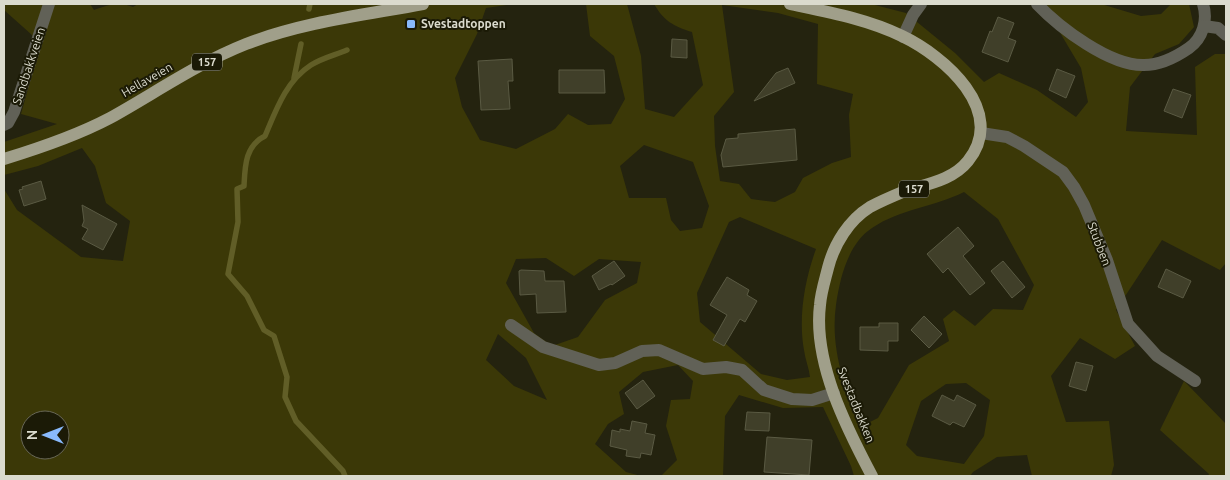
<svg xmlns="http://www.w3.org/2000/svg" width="1230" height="480" font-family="Ubuntu,sans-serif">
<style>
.green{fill:#3b3807;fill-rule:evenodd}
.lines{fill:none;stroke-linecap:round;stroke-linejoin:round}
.stream{stroke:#615e27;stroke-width:5.5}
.building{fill:#403f29;stroke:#5a5a43}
.minor{stroke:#616157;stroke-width:12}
.major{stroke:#a09f8a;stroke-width:12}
.poi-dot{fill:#89bafc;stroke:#1b1a06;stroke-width:2}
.labels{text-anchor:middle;stroke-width:4;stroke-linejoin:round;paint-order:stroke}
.shield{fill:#1b1a06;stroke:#a1a192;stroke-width:1}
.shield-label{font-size:11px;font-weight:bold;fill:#dbdbce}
.poi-label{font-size:12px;font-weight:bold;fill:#dbdbce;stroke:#1b1a06;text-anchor:start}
.street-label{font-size:12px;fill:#dbdbce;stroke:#1b1a06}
</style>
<rect width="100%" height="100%" fill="#24230f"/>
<!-- green -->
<g class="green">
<path d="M4,4h86l4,6c14,-5 25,-9 39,-3l5,-3h376l-28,4 -9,26 -22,44 7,29 18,33 36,9 39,-20 13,-15 20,11 23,-1 14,-25 -11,-43 -24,-20 -4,-32h41l14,52 4,53 29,8 29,-32 -11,-53c-19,-6 -28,-11 -38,-28h217l35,9 49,40 29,29 15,-9 38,17 39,27 12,-15 -7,-34 -38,-64h58l40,12 20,-2 10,-10h18l5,23 -15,17 -24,10 -25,33 -4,44 71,4 -2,-68 20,-13h11v209l-6,7 -58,-30 -46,70 19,36 -20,13 -35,-21 -29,38 15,46 43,-1 5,44 -3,11h-79l-5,-21 -30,2 -24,15 -3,4h-116l-3,-10 -28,-59 -40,1 -44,-13 -14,21 -2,60h-62l16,-16 -11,-34 5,-26 19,-1 3,-18 -15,-16 -35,7 -24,20 5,22 -16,10 -13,20 31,28 15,4h-637v-287l13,21 64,47 42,4 7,-40 -24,-18 -11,-37 -13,-18 -44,18 -34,9v-33l53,-18 -36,-10 18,-65 -7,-14 -28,-25zM722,5l56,8 40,11 -1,60 36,10 -4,21 2,42 -19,6 -29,15 -8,14 -20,10 -24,-3 -12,-15 -19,-3 -5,-35 -1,-30 20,-24zM644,145l49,17 16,44 -7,22 -22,3 -9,-11 -5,-22h-37l-9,-32zM964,192l34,27 36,66 -11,25 -30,-1 -18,17 -21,-16 -11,9 6,22 -40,24 -31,53 -16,8c-18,-37 -32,-79 -26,-121 1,-9 3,-17 5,-26 5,-19 14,-40 31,-51 28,-19 62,-21 92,-36zM740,217l76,32c-11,30 -18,68 -12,101 1,9 5,18 6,27l-23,3 -26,-6 -61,-52 -3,-29 32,-71zM546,258l28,18 25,-17 42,3 -4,21 -32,17 -27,37 -26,9 -18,-13 -28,-50 10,-24zM498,334l28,24 21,42 -33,-14 -28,-26zM966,383l24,17 -6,36 -20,28 -47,-8 -11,-11 15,-44 25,-17zM30,420h30v30h-30z"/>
<path d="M1184,381l42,43v52h-18l1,-2 -49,-44z"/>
</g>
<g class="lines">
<!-- stream -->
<g class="stream">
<path d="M309,9l1,-5"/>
<path d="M294,78l7,-34"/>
<path d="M345,476l-2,-5 -47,-50 -11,-24 2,-20 -13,-41 -10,-6 -17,-34 -19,-22 10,-52 -1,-33 7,-3c1,-20 1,-40 21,-50 11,-26 21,-55 46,-71 11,-7 24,-10 36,-15"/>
</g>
</g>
<!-- building -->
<g class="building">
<path d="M998,17l16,6 -6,15 8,3 -8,21 -26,-10 8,-21 2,1z"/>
<path d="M672,39l15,1v18l-16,-1z"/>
<path d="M512,59l1,22h-5l2,28 -29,1 -3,-49z"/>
<path d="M788,68l7,15 -41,18 22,-28z"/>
<path d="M1057,69l18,7 -9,22 -17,-8z"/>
<path d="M559,70h45l1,23h-46z"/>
<path d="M1173,89l18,6 -9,23 -18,-7z"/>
<path d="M795,129l2,31 -74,7 -2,-12 5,-16 12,-1v-4z"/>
<path d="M41,181l5,18 -22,7 -5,-16 4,-1 -1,-2z"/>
<path d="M82,205l35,19 -14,26 -21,-11 6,-10 -6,-3 2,-5z"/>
<path d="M958,227l16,19 -11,10 22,27 -15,12 -22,-27 -5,5 -16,-19z"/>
<path d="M614,261l11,15 -13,9 -1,-1 -12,6 -7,-14z"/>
<path d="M1003,261l22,26 -13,11 -21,-27z"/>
<path d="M1166,269l25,12 -8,17 -25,-11z"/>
<path d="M521,270l23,1 1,10h19l2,31 -29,1 -1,-19 -16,1 -1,-24z"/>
<path d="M727,277l22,13 -2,5 10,6 -12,21 -5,-3 -16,27 -11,-6 14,-25 -17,-10z"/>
<path d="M924,316l18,18 -13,14 -18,-18z"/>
<path d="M879,323h19v18h-10v10l-28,-1v-23h19z"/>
<path d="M1076,362l17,4 -7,25 -17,-5z"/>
<path d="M643,380l12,16 -18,13 -12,-16z"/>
<path d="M942,395l12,6 3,-6 19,10 -12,22 -11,-5 -3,3 -18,-9z"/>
<path d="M747,412l23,1 -1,18 -24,-1z"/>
<path d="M632,421l15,3 -2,9 10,2 -4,20 -10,-2 -1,5 -14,-2 1,-6 -17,-4 2,-16 8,2v-3l10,2z"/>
<path d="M767,437l45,3 -3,35 -45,-3z"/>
</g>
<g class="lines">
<!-- minor -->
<g class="minor">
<path d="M1037,4c23,24 73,62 107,61 17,0 32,-8 45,-17 14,-10 19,-28 14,-44"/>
<path d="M1204,26l14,2 8,7"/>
<path d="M903,37l10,-22 8,-11"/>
<path d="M4,125l4,-2 6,-11 35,-108"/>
<path d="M981,133l26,4 17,9 39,26 11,15 10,18 23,55 21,64 29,32 38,25"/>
<path d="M511,325l32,22 56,18 16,-2 27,-12 17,-1 44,19 23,-2 16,3 22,20 28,9 20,1 22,-7"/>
</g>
<!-- major -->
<g class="major">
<path d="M790,4c38,8 77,15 112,32 42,20 106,75 66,125 -15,19 -41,23 -63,30 -12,5 -24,10 -35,16 -21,13 -36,37 -42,61 -3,12 -7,24 -8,37 -7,57 26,122 52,171"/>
<path d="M4,159c36,-11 72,-23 106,-41 45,-25 88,-55 136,-74 57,-22 118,-29 177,-40"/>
</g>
</g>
<!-- markers -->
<rect class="poi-dot" x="406" y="19" width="10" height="10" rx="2.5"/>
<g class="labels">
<!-- shield labels -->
<g class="shield">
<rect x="192" y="53.5" width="30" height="17" rx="4"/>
<rect x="899" y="180.5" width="30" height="17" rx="4"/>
</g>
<g class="shield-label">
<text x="207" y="66">157</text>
<text x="914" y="193">157</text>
</g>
<!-- poi labels -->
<g class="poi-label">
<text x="421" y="28">Svestadtoppen</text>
</g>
<!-- street labels -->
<g class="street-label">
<text transform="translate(29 66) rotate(-72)" y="4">Sandbakkveien</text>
<text transform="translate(147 80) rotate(-30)" y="4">Hellaveien</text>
<text transform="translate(1099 244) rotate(69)" y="4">Stubben</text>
<text transform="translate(856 405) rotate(68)" y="4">Svestadbakken</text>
</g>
</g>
<!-- border -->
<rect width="1230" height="480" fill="none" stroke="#dbdbce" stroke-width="10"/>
<!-- north arrow -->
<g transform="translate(45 435) rotate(270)"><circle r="24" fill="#1b1a06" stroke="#686756"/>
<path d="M0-4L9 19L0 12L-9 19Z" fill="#89bafc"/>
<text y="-8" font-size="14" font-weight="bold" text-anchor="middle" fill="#dbdbce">N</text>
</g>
</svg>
